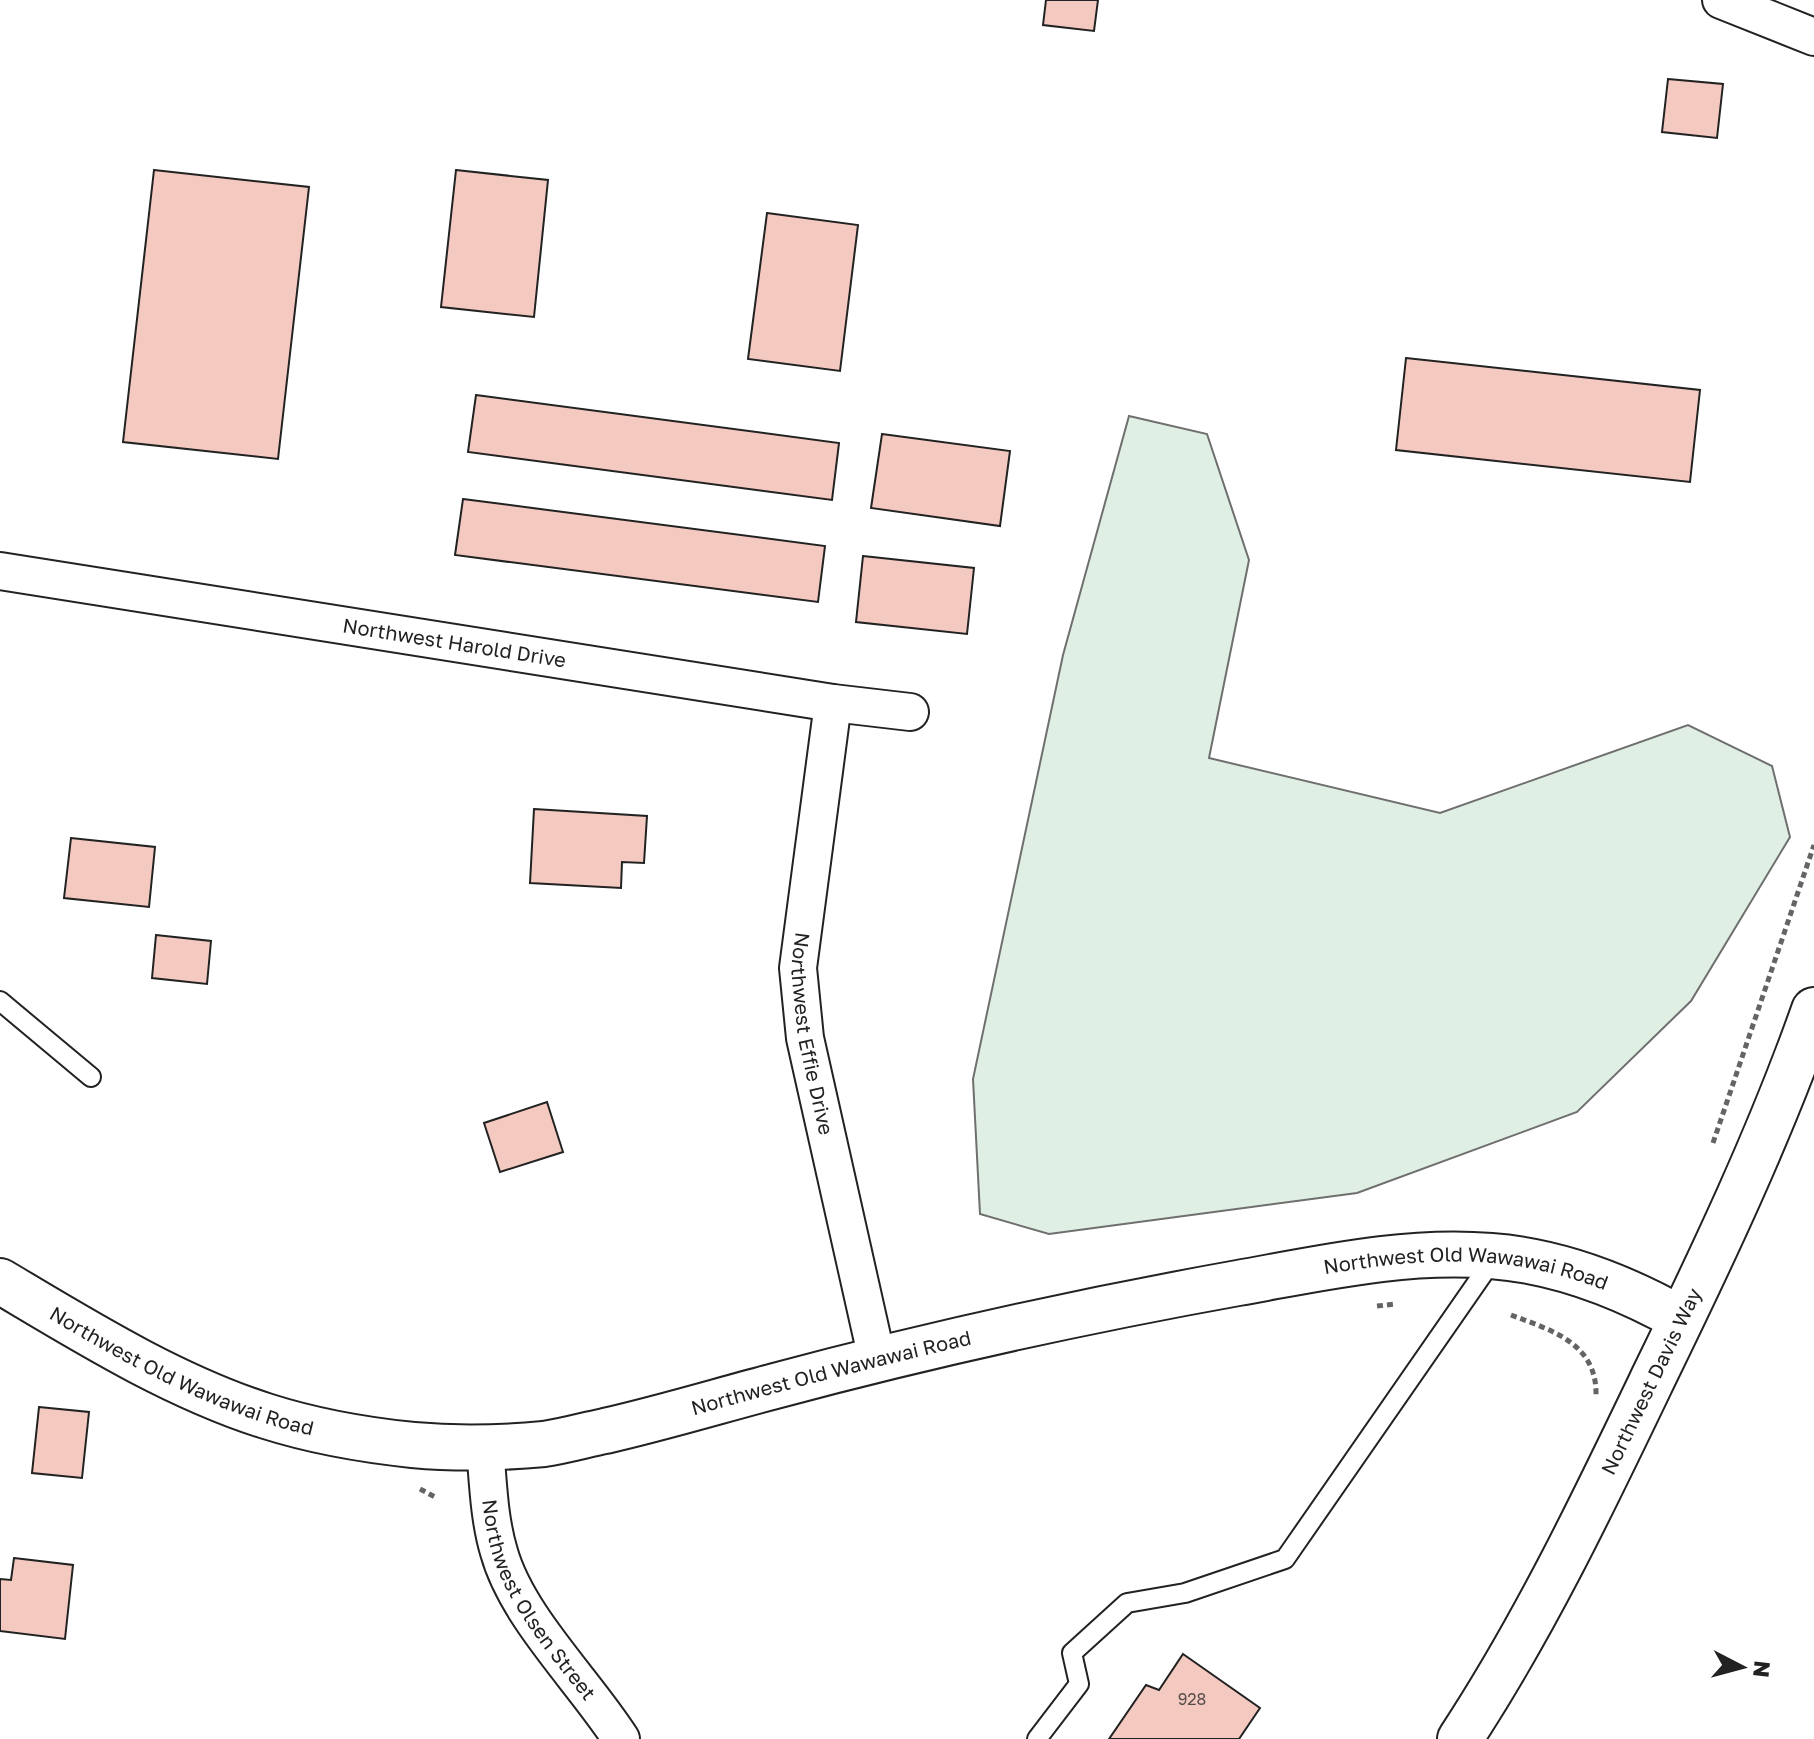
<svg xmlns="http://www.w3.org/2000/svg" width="1814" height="1739" font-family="'Golos Text',sans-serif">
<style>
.green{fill:#e0efe3;stroke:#6f6f6f;stroke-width:2}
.building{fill:#f3c9c0;stroke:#222;stroke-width:2}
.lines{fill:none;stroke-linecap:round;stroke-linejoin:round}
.lane-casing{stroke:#222;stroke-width:22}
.street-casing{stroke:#222;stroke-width:40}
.secondary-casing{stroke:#222;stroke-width:48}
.primary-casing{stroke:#222;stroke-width:48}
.path{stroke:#646464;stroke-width:5;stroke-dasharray:6 4;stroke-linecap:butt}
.lane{stroke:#fff;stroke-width:18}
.street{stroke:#fff;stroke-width:36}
.secondary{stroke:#fff;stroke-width:44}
.primary{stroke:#fff;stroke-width:44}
.labels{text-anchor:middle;stroke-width:6;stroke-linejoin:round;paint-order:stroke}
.number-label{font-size:16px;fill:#564c4a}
.street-label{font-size:20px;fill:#222;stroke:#fff}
</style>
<rect width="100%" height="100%" fill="#fff"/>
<!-- green -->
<path class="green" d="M1129,416l78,18 42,126 -40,198 231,55 248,-88 84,41 18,71 -99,164 -114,111 -220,81 -308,41 -69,-20 -7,-135 90,-424z"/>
<!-- building -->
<g class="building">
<path d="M1046,0h52l-4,31 -51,-6z"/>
<path d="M1668,79l55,5 -6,54 -55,-6z"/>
<path d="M154,170l155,17 -31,272 -155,-17z"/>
<path d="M456,170l92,10 -14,137 -93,-10z"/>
<path d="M767,213l91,12 -18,146 -92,-12z"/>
<path d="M1406,358l294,32 -10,92 -294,-32z"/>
<path d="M476,395l363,48 -7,57 -364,-48z"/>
<path d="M882,434l128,17 -10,75 -129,-18z"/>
<path d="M463,499l362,47 -7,56 -363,-47z"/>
<path d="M863,556l111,12 -7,66 -111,-12z"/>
<path d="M534,809l113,7 -3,47 -22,-1 -1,26 -91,-5z"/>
<path d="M71,838l84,9 -6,60 -85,-9z"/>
<path d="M156,935l55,6 -4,43 -55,-6z"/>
<path d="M547,1102l16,50 -63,20 -16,-49z"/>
<path d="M39,1407l50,5 -7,66 -50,-5z"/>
<path d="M14,1558l59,7 -8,74 -65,-8v-52l11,1z"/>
<path d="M1183,1654l77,54 -21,31h-130l37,-54 13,5z"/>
</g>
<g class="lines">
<!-- lane casing -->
<g class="lane-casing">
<g id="lane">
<path d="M0,1001l91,76"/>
<path d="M1037,1739l42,-55 -7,-31 55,-50 58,-10 100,-34 209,-301"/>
</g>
</g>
<!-- street casing -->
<g class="street-casing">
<g id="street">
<path d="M1721,0l93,37"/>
<path id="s1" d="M0,571l833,132 77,9"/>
<path id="s2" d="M833,703l-35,265 7,70 72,321"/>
<path id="s3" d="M485,1447c3,35 4,72 14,105 18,65 85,129 122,187"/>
</g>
</g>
<!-- secondary casing -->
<g class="secondary-casing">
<g id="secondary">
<path id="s4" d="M0,1281c84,50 172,105 266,135 47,15 98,24 147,29 43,4 88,3 131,-1 21,-3 41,-9 61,-13 57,-13 113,-30 170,-45 153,-41 307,-75 463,-103 84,-15 167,-34 253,-27 67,5 133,31 190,63"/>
</g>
</g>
<!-- primary casing -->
<g class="primary-casing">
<g id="primary">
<path id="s5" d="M1460,1739c75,-114 135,-240 194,-363 58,-119 116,-241 160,-366"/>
</g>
</g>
<!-- path -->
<g class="path">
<path d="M1713,1143l101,-298"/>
<path d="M1377,1306l19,-2"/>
<path d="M1511,1315c40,15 86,28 85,80"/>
<path d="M420,1489l17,9"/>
</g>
<!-- lane -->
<use href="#lane" class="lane"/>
<!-- street -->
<use href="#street" class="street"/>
<!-- secondary -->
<use href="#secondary" class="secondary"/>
<!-- primary -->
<use href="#primary" class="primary"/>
</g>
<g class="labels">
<!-- number labels -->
<g class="number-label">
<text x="1192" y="1705">928</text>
</g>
<!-- street labels -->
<g class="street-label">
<text dy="7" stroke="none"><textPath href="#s1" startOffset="460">Northwest Harold Drive</textPath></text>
<text dy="7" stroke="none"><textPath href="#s2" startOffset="334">Northwest Effie Drive</textPath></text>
<text dy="7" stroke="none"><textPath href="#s4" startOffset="1524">Northwest Old Wawawai Road</textPath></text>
<text dy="7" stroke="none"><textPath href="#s4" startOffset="204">Northwest Old Wawawai Road</textPath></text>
<text dy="7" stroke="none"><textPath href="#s4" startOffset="876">Northwest Old Wawawai Road</textPath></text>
<text dy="7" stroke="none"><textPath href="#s5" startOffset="406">Northwest Davis Way</textPath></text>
<text dy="7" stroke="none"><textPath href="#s3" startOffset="166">Northwest Olsen Street</textPath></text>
</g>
</g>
<!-- north arrow -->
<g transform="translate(1742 1667) rotate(96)" stroke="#ffffff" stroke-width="6" paint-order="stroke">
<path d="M0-6L14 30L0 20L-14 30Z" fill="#222222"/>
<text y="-12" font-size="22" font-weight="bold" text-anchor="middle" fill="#222222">N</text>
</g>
</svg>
